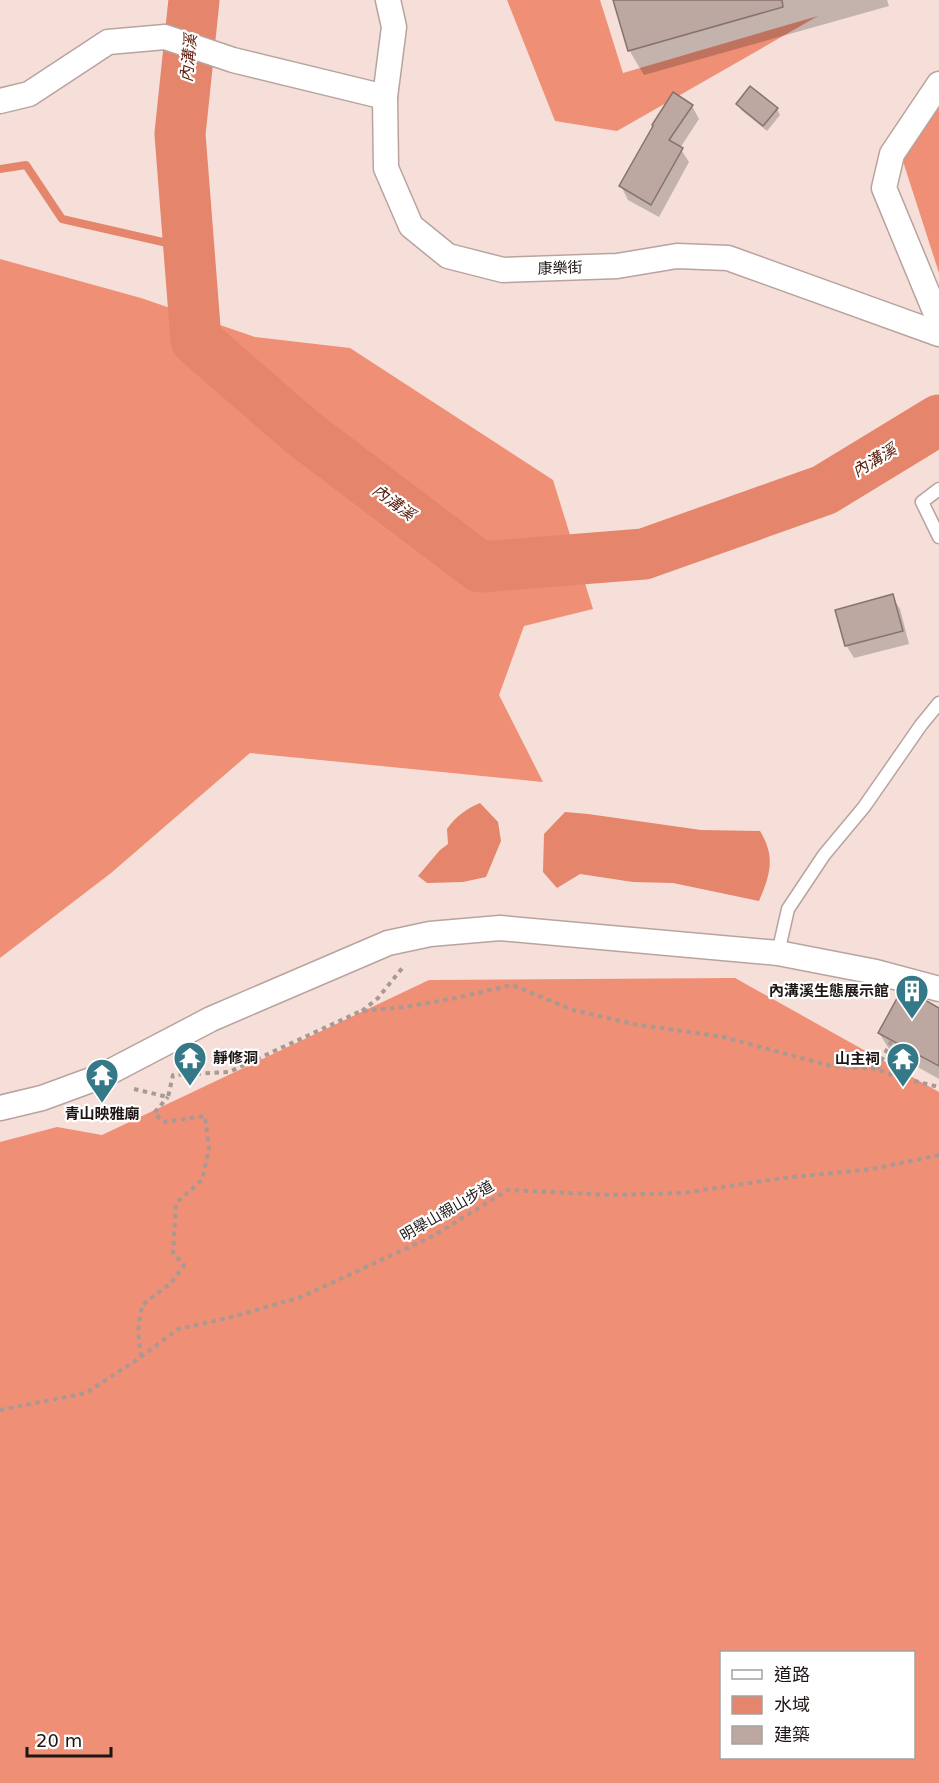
<svg xmlns="http://www.w3.org/2000/svg" width="939" height="1783" font-family="'DejaVu Sans','Noto Sans TC',sans-serif">
<style>
.forest{fill:#ef8f75;fill-rule:evenodd}
.water{fill:#e4856c}
.shadow{fill:#0003}
.lines{fill:none;stroke-linecap:round;stroke-linejoin:round}
.stream{stroke:#e4856c;stroke-width:8}
.river{stroke:#e4856c;stroke-width:51}
.building{fill:#bda7a1;stroke:#87736d;stroke-width:1.5}
.lane-casing{stroke:#b9a39e;stroke-width:15}
.street-casing{stroke:#b9a39e;stroke-width:27}
.path{stroke:#aa9993;stroke-width:4;stroke-dasharray:4.5 4.5;stroke-linecap:butt}
.lane{stroke:#fff;stroke-width:12}
.street{stroke:#fff;stroke-width:24}
.labels{text-anchor:middle;stroke-width:4.5;stroke-linejoin:round;paint-order:stroke}
.street-label{font-size:15px;fill:#1e1614;stroke:#fff}
.poi-label{font-size:15px;font-weight:bold;fill:#1e1614;stroke:#fff;text-anchor:end}
.water-label{font-size:16px;font-style:italic;fill:#5c2010;stroke:#fff}
</style>
<rect width="100%" height="100%" fill="#f5dfd8"/>
<!-- forest -->
<g class="forest">
<path d="M507,0h93l23,73 195,-57 -201,115 -62,-10z"/>
<path d="M939,102v171l-40,-124z"/>
<path d="M0,259l141,39 114,39 95,11 203,132 40,129 -69,17 -25,69 44,87 -293,-29 -139,120 -111,85z"/>
<path d="M735,978l204,114v691h-939v-641l57,-15 45,8 327,-155zM722,1652h192v106h-192z"/>
</g>
<!-- water -->
<g class="water">
<path d="M480,803l18,19 3,19 -15,36 -23,5 -36,1 -9,-7 22,-26 8,-6 -1,-15c9,-13 19,-20 33,-26z"/>
<path d="M565,812l23,2 113,16 59,1c16,26 10,44 -1,70l-86,-18 -40,-1 -53,-8 -23,14 -14,-16 1,-38z"/>
</g>
<!-- shadow -->
<g class="shadow">
<path d="M614,0h273l2,6 -245,69 -15,-25z"/>
<path d="M738,104l39,5 3,6 -13,16 -26,-21z"/>
<path d="M692,106l7,13 -19,29 9,14 -30,55 -31,-17 -7,-14z"/>
<path d="M892,596l8,13 9,35 -55,14 -8,-13z"/>
<path d="M939,1009v70l-48,-27 -12,-19z"/>
</g>
<g class="lines">
<!-- stream -->
<path class="stream" d="M0,169l26,-4 36,54 127,29"/>
<!-- river -->
<path class="river" d="M194,0l-14,134 16,206 107,93 177,134 164,-13 180,-64 115,-70"/>
</g>
<!-- building -->
<g class="building">
<path d="M613,0h169l1,7 -155,44z"/>
<path d="M750,86l28,22 -15,18 -27,-22z"/>
<path d="M673,92l20,13 -24,35 14,8 -32,57 -32,-19 34,-60 -1,-1z"/>
<path d="M893,594l10,37 -58,15 -10,-36z"/>
<path d="M900,993l25,7 14,8v58l-61,-33z"/>
</g>
<g class="lines">
<!-- lane casing -->
<g class="lane-casing">
<g id="lane">
<path d="M939,489l-17,13 17,35"/>
<path d="M778,953l10,-44 36,-54 40,-48 57,-82 18,-22"/>
</g>
</g>
<!-- street casing -->
<g class="street-casing">
<g id="street">
<path d="M388,0l6,27 -9,70 1,71 25,58 37,30 55,14 114,-4 60,-10 51,2 211,76"/>
<path d="M939,84l-47,70 -8,34 55,133"/>
<path d="M0,101l29,-7 79,-52 57,-5 68,23 152,37"/>
<path d="M0,1108l42,-10 60,-22 109,-57 177,-76 42,-9 70,-6 278,25 98,19 63,17"/>
</g>
</g>
<!-- path -->
<g class="path">
<path d="M362,1011l16,-13 26,-32"/>
<path d="M877,1069l15,-29"/>
<path d="M134,1089l34,8 5,-22 56,-3 132,-61 45,-4 50,-9 56,-13 61,25 60,14 90,13 108,29 46,3 17,7 45,11"/>
<path d="M141,1357l-3,-26 4,-26 29,-22 13,-18 -11,-12 3,-50 26,-23 7,-31 -4,-33 -41,6 -10,-9 14,-16"/>
<path d="M0,1410l86,-17 55,-36 37,-28 50,-11 73,-21 130,-60 77,-47 103,5 72,-2 100,-15 89,-9 67,-14"/>
</g>
<!-- lane -->
<use href="#lane" class="lane"/>
<!-- street -->
<use href="#street" class="street"/>
</g>
<!-- icons -->
<defs>
<g id="building-pin" transform="scale(1.725)"><path d="M0 17L-7.5 6A9.5 9.5 0 1 1 7.5 6Z" fill="#357888" stroke="#fff"/><path d="M-4-6H4V6H1V3H-1V6H-4ZM-2.5-4.3h1.7v1.8h-1.7ZM.8-4.3h1.7v1.8H.8ZM-2.5-1h1.7V.8h-1.7ZM.8-1h1.7V.8H.8Z" fill="#fff"/></g>
<g id="temple-pin" transform="scale(1.725)"><path d="M0 17L-7.5 6A9.5 9.5 0 1 1 7.5 6Z" fill="#357888" stroke="#fff"/><path d="M0-6L5-2H3V0L6.5 2.5H4V6H1.5V3h-3V6H-4V2.5H-6.5L-3 0V-2H-5Z" fill="#fff"/></g>
</defs>
<g fill-rule="evenodd">
<use href="#building-pin" x="912" y="991"/>
<use href="#temple-pin" x="190" y="1058"/>
<use href="#temple-pin" x="903" y="1059"/>
<use href="#temple-pin" x="102" y="1075"/>
</g>
<g class="labels">
<!-- street labels -->
<g class="street-label">
<text transform="translate(560 268) rotate(-2)" y="5">康樂街</text>
<text transform="translate(447 1211) rotate(-30)" y="5">明舉山親山步道</text>
</g>
<!-- poi labels -->
<g class="poi-label">
<text x="889" y="996">內溝溪生態展示館</text>
<text x="213" y="1063" text-anchor="start">靜修洞</text>
<text x="880" y="1064">山主祠</text>
<text x="102" y="1119" text-anchor="middle">青山映雅廟</text>
</g>
<!-- water labels -->
<g class="water-label">
<text transform="translate(188 58) rotate(-84)" y="6">內溝溪</text>
<text transform="translate(874 460) rotate(-31)" y="6">內溝溪</text>
<text transform="translate(394 502) rotate(37)" y="6">內溝溪</text>
</g>
</g>
<!-- legend -->
<rect x="720" y="1651" width="195" height="108" fill="#ffffff" stroke="#a5a2a1" stroke-width="1.5"/>
<rect x="732" y="1670" width="30" height="9" fill="#ffffff" stroke="#a5a2a1" stroke-width="1.5"/>
<text x="774" y="1681" font-size="18" fill="#1e1614">道路</text>
<rect x="732" y="1696" width="30" height="18" fill="#e4856c" stroke="#a5a2a1" stroke-width="1.5"/>
<text x="774" y="1711" font-size="18" fill="#1e1614">水域</text>
<rect x="732" y="1726" width="30" height="18" fill="#bda7a1" stroke="#a5a2a1" stroke-width="1.5"/>
<text x="774" y="1741" font-size="18" fill="#1e1614">建築</text>
<!-- scale -->
<path d="M27 1747v9h84v-9" fill="none" stroke="#1e1614" stroke-width="3"/>
<text x="36" y="1747" font-size="18" fill="#1e1614" stroke="#ffffff" stroke-width="4.5" paint-order="stroke">20 m</text>
</svg>
